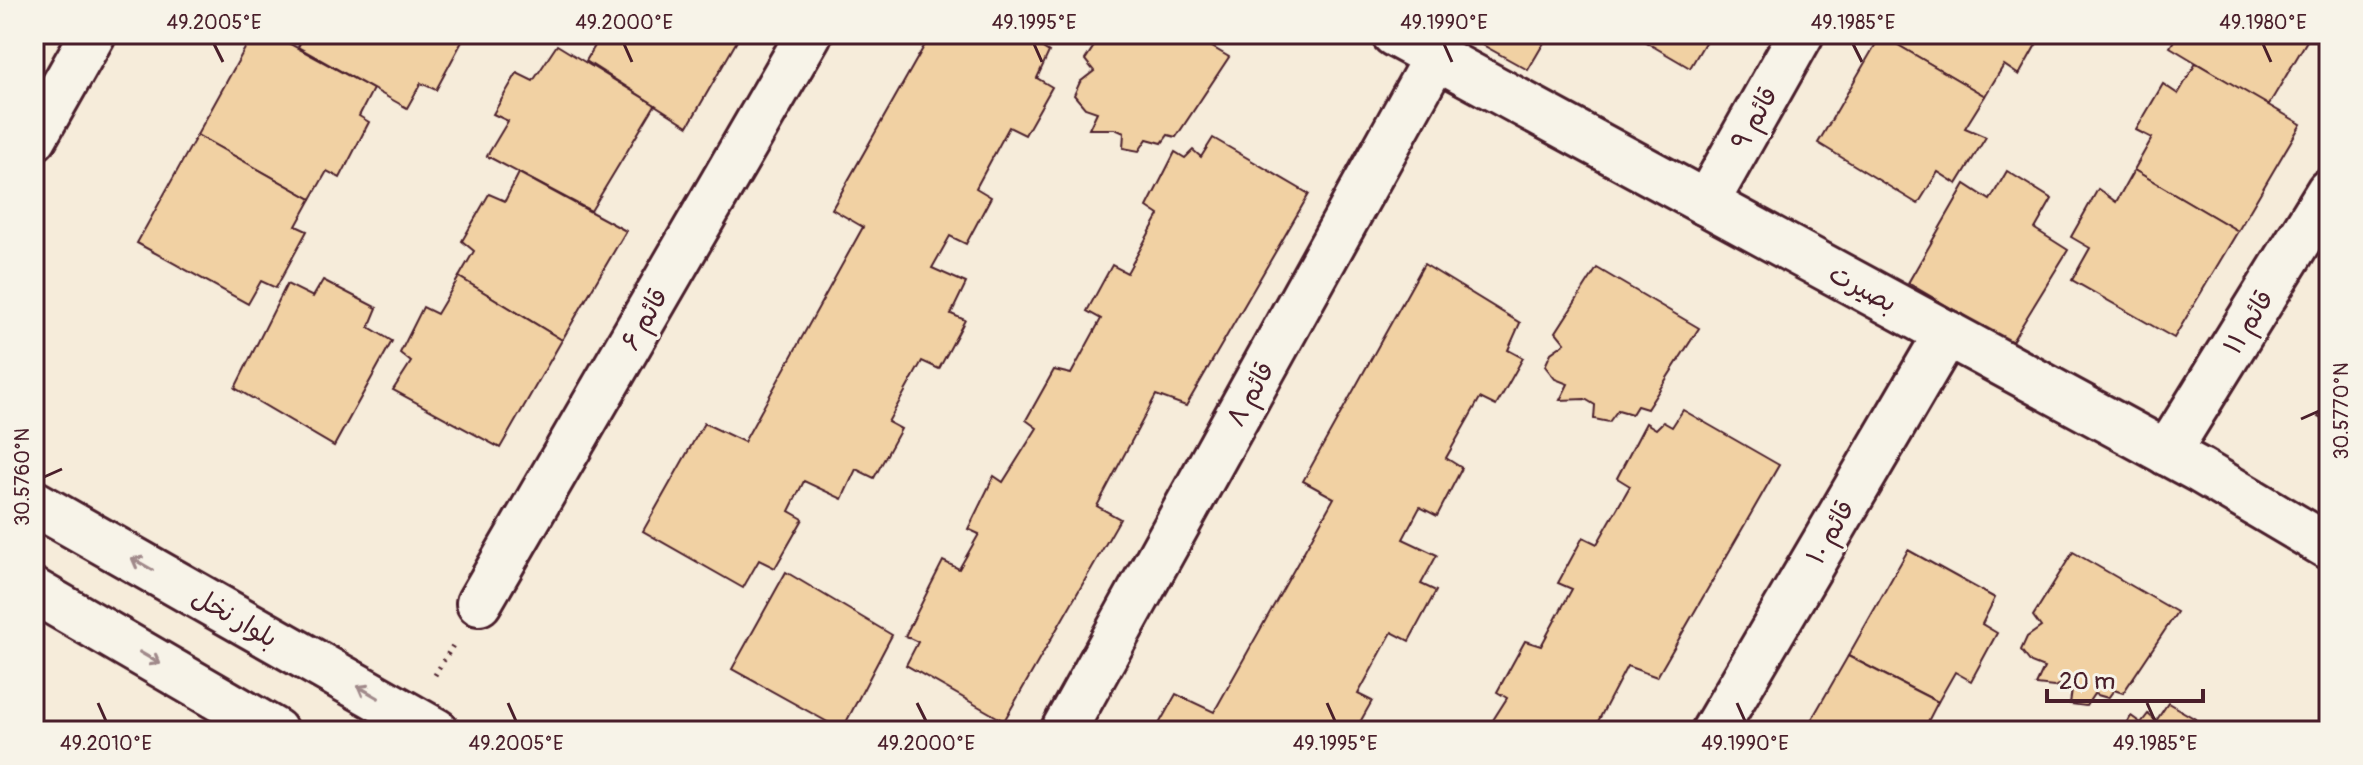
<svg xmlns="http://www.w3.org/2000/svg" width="2363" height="765" font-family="Pangolin,'Playpen Sans Arabic',sans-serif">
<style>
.building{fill:#f1d1a3;stroke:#4a1f2b;stroke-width:2}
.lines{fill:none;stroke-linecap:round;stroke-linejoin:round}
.street-casing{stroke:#4a1f2b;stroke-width:50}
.secondary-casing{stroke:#4a1f2b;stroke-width:50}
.path{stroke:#4a1f2b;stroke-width:5;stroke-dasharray:2 6;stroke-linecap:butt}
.street{stroke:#f7f3e8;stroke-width:44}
.secondary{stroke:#f7f3e8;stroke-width:44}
.oneway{stroke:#a0898a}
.ticks{fill:none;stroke:#4a1f2b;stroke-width:3}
.labels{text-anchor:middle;stroke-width:7;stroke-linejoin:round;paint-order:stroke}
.street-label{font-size:26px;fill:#4a1f2b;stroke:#f7f3e8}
.neatline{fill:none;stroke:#4a1f2b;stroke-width:3}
.ticks-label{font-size:20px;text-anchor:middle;fill:#4a1f2b}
</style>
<rect width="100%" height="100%" fill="#f6ecda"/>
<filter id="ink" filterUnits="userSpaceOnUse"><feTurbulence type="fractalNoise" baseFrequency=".0125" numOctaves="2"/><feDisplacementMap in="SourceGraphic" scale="16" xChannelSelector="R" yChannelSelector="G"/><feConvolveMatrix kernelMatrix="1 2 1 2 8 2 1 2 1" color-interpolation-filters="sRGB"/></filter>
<g filter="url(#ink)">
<!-- building -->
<g class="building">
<path d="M253,34h19l101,55 -14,27 10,6 -29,56 -13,-7 -16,28 -114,-64z"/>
<path d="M305,34h157l3,2 -29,54 -15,-7 -14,25 -109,-61z"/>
<path d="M602,34h139l-53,92 -102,-65z"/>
<path d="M931,34h89l29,18 -12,26 15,9 -27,48 -16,-8 -33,61 15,9 -25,47 -16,-8 -18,32 34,15 -15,31 14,6 -26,49 -17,-8 -34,61 13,7 -27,49 -18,-9 -14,30 -38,-18 -15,30 14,8 -28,49 -16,-8 -16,28 -100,-57 61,-108 40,19 119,-215 -31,-18z"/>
<path d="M1102,34h88l39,23 -53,80 -8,-2 -6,8 -15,-4 -8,12 -16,-3 1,-15 -9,-4h-26l8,-17 -12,-4 -11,-13 6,-13 14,-11 -9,-11z"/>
<path d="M1463,34h86l-21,36z"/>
<path d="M1632,34h78l-20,34z"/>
<path d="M2042,34l-23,41 -15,-10 -19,31 -104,-61z"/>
<path d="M2178,34h133l-43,72 -98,-59z"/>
<path d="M1881,35l104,61 -20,32 21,9 -29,47 -19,-12 -20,32 -100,-61z"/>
<path d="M557,45l98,60 -64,106 -104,-55 21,-35 -15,-7 24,-41 16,8z"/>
<path d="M2196,63l105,61 -63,107 -104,-61 18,-32 -16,-8 27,-46 15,10z"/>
<path d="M197,135l114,64 -15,27 11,5 -31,57 -15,-7 -13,23 -111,-61z"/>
<path d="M1213,138l96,56 -123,212 -30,-11 -59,111 23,13 -116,202 -98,-56 12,-23 -13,-6 38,-75 16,8 20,-35 -11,-5 26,-53 9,6 34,-54 -11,-8 28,-50 17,4 30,-55 -14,-8 25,-46 15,8 32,-58 -12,-8 28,-55 10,6 8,-8 8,7z"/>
<path d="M2134,170l104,61 -64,107 -102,-58 18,-32 -19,-11 27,-48 18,13z"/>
<path d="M2007,171l45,28 -17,30 33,21 -57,93 -103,-60 57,-99 25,16z"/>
<path d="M519,173l107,58 -64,109 -103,-63 15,-26 -12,-10 27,-47 16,7z"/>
<path d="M1424,264l96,59 -12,27 15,8 -27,48 -16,-8 -34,60 16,10 -25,48 -17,-9 -17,32 34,16 -16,29 15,7 -27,50 -17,-9 -34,62 14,7 -17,30h-200l21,-37 38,18 120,-214 -31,-17z"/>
<path d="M1597,268l102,60 -52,81 -10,-3 -5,8 -14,-4 -9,12 -15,-3 1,-14 -10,-6 -25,1 8,-16 -13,-5 -10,-13 6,-13 14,-10 -9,-11z"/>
<path d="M459,277l103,63 -62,108 -107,-58 18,-28 -11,-9 23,-46 14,7z"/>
<path d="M323,280l54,28 -8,19 23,14 -58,105 -99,-58 52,-104 26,13z"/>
<path d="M2329,398v25l-11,-6z"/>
<path d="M1683,410l96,55 -122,212 -30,-11 -34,65h-107l21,-33 -10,-6 28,-51 16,5 31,-57 -14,-6 25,-46 14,7 33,-58 -13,-8 29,-55 10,6 7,-7 9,5z"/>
<path d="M1908,550l87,48 -13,26 15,9 -26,48 -16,-9 -17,30 -90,-46z"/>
<path d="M2073,552l104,60 -54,81 -9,-3 -6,8 -14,-4 -8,12 -16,-2 2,-15 -10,-5 -8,3 -18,-2 8,-17 -13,-5 -10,-13 6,-13 14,-10 -8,-11z"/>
<path d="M786,572l106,63 -50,95 -110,-61z"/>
<path d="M1848,656l90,46 -15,29h-118z"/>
<path d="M2168,703l48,28h-93l8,-15 10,7 7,-9 8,7z"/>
</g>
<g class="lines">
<!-- street casing -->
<g class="street-casing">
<g id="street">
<path d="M1394,34l805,436 130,77"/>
<path d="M1706,203l95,-169"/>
<path d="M2167,453l162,-262"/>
<path d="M479,603l330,-569"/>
<path d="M1063,731l373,-674"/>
<path d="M1714,731l233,-398"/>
</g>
</g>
<!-- secondary casing -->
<g class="secondary-casing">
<g id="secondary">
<path d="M34,138l59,-104"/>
<path d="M34,503l402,228"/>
<path d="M34,591l241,140"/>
</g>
</g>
<!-- path -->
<path class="path" d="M435,675l20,-33"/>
<!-- street -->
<use href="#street" class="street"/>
<!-- secondary -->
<use href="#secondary" class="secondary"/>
</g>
<!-- one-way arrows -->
<defs><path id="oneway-shaft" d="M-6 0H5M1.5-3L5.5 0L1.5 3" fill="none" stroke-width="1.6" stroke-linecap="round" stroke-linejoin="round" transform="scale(2)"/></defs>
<g class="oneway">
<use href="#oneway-shaft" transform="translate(142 564) rotate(-150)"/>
<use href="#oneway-shaft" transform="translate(150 658) rotate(30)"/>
<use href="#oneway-shaft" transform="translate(368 692) rotate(-150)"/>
</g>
</g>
<!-- ticks -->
<path class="ticks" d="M214,44l9,18M624,44l8,18M1034,44l8,18M1444,44l8,18M1853,44l9,18M2263,44l8,18M2301,419l18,-8M44,477l18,-8M98,703l8,18M508,703l8,18M917,703l9,18M1327,703l8,18M1737,703l8,18M2147,703l8,18"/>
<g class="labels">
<!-- street labels -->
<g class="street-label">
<text transform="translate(1754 118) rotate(-61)" y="9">قائم ۹</text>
<text transform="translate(1863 288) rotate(28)" y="9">بصیرت</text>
<text transform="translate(644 319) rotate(-60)" y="9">قائم ۶</text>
<text transform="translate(2248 322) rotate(-58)" y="9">قائم ۱۱</text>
<text transform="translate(1250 394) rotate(-61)" y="9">قائم ۸</text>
<text transform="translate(1830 532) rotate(-60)" y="9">قائم ۱۰</text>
<text transform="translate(235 617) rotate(30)" y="9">بلوار نخل</text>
</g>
</g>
<!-- margin -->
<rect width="2363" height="765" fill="none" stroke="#f7f3e8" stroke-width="88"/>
<!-- scale -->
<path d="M2047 689v12h156v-12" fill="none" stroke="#4a1f2b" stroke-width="4"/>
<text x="2059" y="689" font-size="24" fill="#4a1f2b" stroke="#f7f3e8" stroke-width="6" paint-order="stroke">20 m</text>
<rect x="44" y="44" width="2275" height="677" class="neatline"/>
<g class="ticks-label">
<text x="214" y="29">49.2005°E</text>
<text x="624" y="29">49.2000°E</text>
<text x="1034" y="29">49.1995°E</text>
<text x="1444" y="29">49.1990°E</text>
<text x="1853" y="29">49.1985°E</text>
<text x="2263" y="29">49.1980°E</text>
<text transform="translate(2341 411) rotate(-90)" y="7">30.5770°N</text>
<text transform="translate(22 477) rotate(-90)" y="7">30.5760°N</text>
<text x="106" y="750">49.2010°E</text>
<text x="516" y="750">49.2005°E</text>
<text x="926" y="750">49.2000°E</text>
<text x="1335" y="750">49.1995°E</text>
<text x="1745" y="750">49.1990°E</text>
<text x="2155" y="750">49.1985°E</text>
</g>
</svg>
